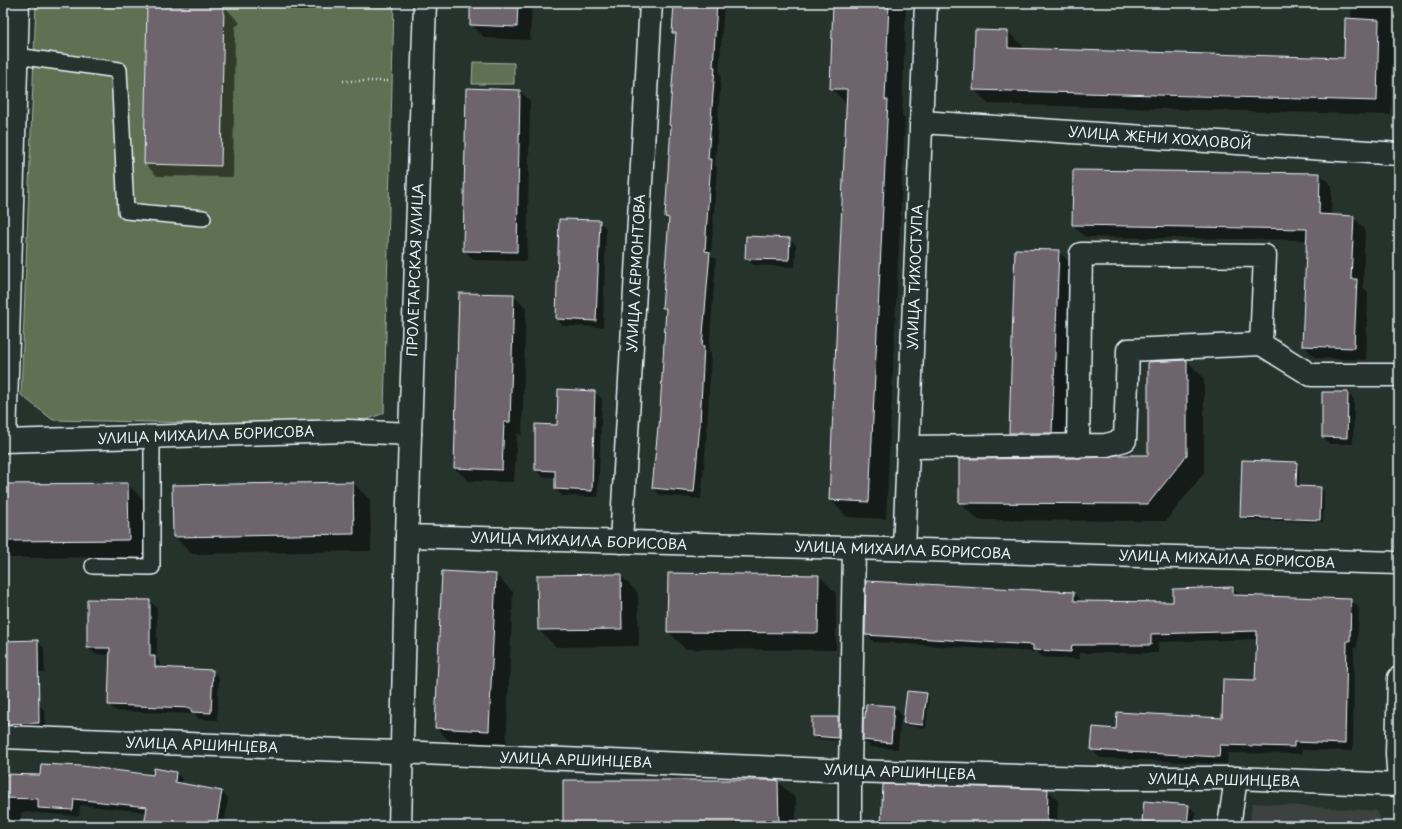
<svg xmlns="http://www.w3.org/2000/svg" width="1402" height="829" font-family="'Playpen Sans',sans-serif">
<style>
.built{fill:#3c4240}
.green{fill:#5e7052;stroke:#a3b0a5}
.shadow{fill:#0007;fill-rule:evenodd}
.building{fill:#6e656c;stroke:#e8f1f8}
.lines{fill:none;stroke-linecap:round;stroke-linejoin:round}
.lane-casing{stroke:#e8f1f8;stroke-width:18}
.street-casing{stroke:#e8f1f8;stroke-width:25}
.secondary-casing{stroke:#e8f1f8;stroke-width:25}
.primary-casing{stroke:#e8f1f8;stroke-width:25}
.path{stroke:#e8f1f8;stroke-width:2.5;stroke-dasharray:1 3;stroke-linecap:butt}
.lane{stroke:#26332d;stroke-width:15}
.street{stroke:#26332d;stroke-width:22}
.secondary{stroke:#26332d;stroke-width:22}
.primary{stroke:#26332d;stroke-width:22}
.labels{text-anchor:middle;stroke-width:4;stroke-linejoin:round;paint-order:stroke}
.street-label{font-size:14px;fill:#e8f1f8;stroke:#26332d}
</style>
<rect width="100%" height="100%" fill="#26332d"/>
<filter id="ink" filterUnits="userSpaceOnUse"><feTurbulence type="fractalNoise" baseFrequency=".025" numOctaves="2"/><feDisplacementMap in="SourceGraphic" scale="8" xChannelSelector="R" yChannelSelector="G"/><feConvolveMatrix kernelMatrix="1 2 1 2 8 2 1 2 1" color-interpolation-filters="sRGB"/></filter>
<g filter="url(#ink)">
<!-- built -->
<path class="built" d="M1252,803l125,8 4,15h-131z"/>
<!-- green -->
<g class="green">
<path d="M36,3h358l-10,410 -34,13 -297,-6 -32,-25z"/>
<path d="M473,62l41,1v21h-42z"/>
</g>
<!-- shadow -->
<g class="shadow">
<path d="M3,3h13l-13,197z"/>
<path d="M143,3h78l19,20 -5,4 -2,150 -76,-1 -12,-12 3,-156z"/>
<path d="M471,3h61l-2,37 -45,-2 -14,-14z"/>
<path d="M675,3h49l-5,70 2,2 -6,90 2,2 -6,88 5,4 -7,93 2,2 -4,77 -6,68 -41,-4 -7,-7 7,-59 7,-118 -4,-4 7,-86 -4,-4 10,-182 -3,-3z"/>
<path d="M834,3h72l-4,113 3,2 -19,401 -39,-2 -17,-18 18,-394 -17,-17z"/>
<path d="M1352,3h43v6h-2l-2,106 -403,-11 -14,-15 34,-57 15,14 -1,4 323,9 6,-39z"/>
<path d="M520,91l10,10 -3,160 -53,-1 -10,-10z"/>
<path d="M1320,174l12,12 -1,30 22,1 12,12 -2,58 5,5 -2,68 -50,-2 -13,-12 5,-106 -223,-3 -12,-12z"/>
<path d="M599,221l7,7 -3,99 -40,-1 -6,-7z"/>
<path d="M789,239l7,6 -1,22 -42,-2 -7,-7z"/>
<path d="M1016,250l42,1 18,18 -7,181 -42,1 -17,-18z"/>
<path d="M513,295l13,13 -4,127 -5,-1 -3,48 -46,-1 -13,-13z"/>
<path d="M1187,361l17,17v95l-38,48 -188,-1 -18,-17 118,-44 71,-3z"/>
<path d="M595,392l7,7 -4,98 -36,-1 -6,-7v-12h-13l-7,-7 22,-44z"/>
<path d="M1348,393l6,7 -1,44h-24l-6,-7z"/>
<path d="M1296,463l3,3v21l22,1 3,3 -1,31 -78,-2 -4,-3z"/>
<path d="M353,483l17,17 1,51 -179,3 -18,-18z"/>
<path d="M128,484l17,18 1,55 -139,1 -4,-4v-69z"/>
<path d="M443,572l53,3 17,17 -7,156 -52,-3 -18,-17z"/>
<path d="M620,575l18,18 1,53 -83,1 -18,-18z"/>
<path d="M819,576l17,17v57l-151,-1 -17,-18z"/>
<path d="M867,582l207,11 8,8 92,2 59,-15 8,8 110,4 8,8 -2,40h-3l-1,103 -51,-1v4l-74,-1 -1,11 -127,-6 -8,-8 131,-31 33,-38 2,-42 -100,3v11h-79v6l-37,-2 -5,-5 -163,-10 -8,-8z"/>
<path d="M150,601l7,7v51l4,5v4l52,3 6,7 -2,42 -18,-1 -4,-5 -79,-3 -7,-6 2,-50 -16,-1 -7,-6z"/>
<path d="M37,641l7,7 1,25 -42,-2v-29z"/>
<path d="M926,694l3,3 -3,31 -18,-2 -4,-3z"/>
<path d="M38,704l7,7 1,19h-35l-7,-6z"/>
<path d="M867,705l27,2 7,7 -3,35 -27,-2 -7,-7z"/>
<path d="M813,718h25l3,3v20l-25,-2 -3,-3z"/>
<path d="M176,773l6,6v5l40,8 6,6 -4,28h-79l2,-14 -67,-7 -1,11 -57,-4 -3,14h-16v-51l151,1z"/>
<path d="M564,781l214,1 18,17v27h-232z"/>
<path d="M1048,790l10,10 -1,26h-175z"/>
<path d="M1189,806l7,7 -2,13h-45l-5,-5zM1149,821l23,2v2l-23,-2z"/>
</g>
<!-- building -->
<g class="building">
<path d="M147,3h77l-3,163 -77,-2z"/>
<path d="M470,3h48l-1,24 -47,-2z"/>
<path d="M674,3h43l-4,64h2l-7,92h3l-6,92 5,1 -8,94h2l-4,78 -6,68 -42,-4 6,-61 1,1 7,-120h-4l7,-90 -4,-1 6,-91 -2,-1 7,-92h-4z"/>
<path d="M833,3h56l-4,97h3l-19,402 -40,-2 18,-411h-17z"/>
<path d="M1345,18l34,2 -2,81 -404,-11 2,-60 33,1v17l336,10z"/>
<path d="M466,88l54,2 -3,162 -54,-1z"/>
<path d="M1073,170l247,3 -1,41 35,2 -3,63h6l-3,69 -52,-2 5,-117 -235,-4z"/>
<path d="M559,219l41,1 -4,101 -40,-2z"/>
<path d="M746,236l44,2 -1,22 -44,-1z"/>
<path d="M1015,249l44,1 -7,183h-43z"/>
<path d="M459,293l55,1 -4,128h-6l-2,48 -48,-2z"/>
<path d="M1187,360v95l-39,49 -189,-1v-44l119,-1 28,-1 11,-2h31v-93z"/>
<path d="M558,389l37,2 -3,100 -37,-2v-18l-20,-1v-46l22,1z"/>
<path d="M1322,392h26l-1,46 -25,-1z"/>
<path d="M1242,460l55,2 -1,24 25,1 -1,33 -80,-3z"/>
<path d="M353,482l1,52 -181,3 -1,-52z"/>
<path d="M128,483l1,57 -126,1v-57z"/>
<path d="M442,571l54,3 -7,157 -54,-3z"/>
<path d="M668,573l151,2 -1,58 -151,-1z"/>
<path d="M621,574l1,55 -84,1 -1,-55z"/>
<path d="M866,581l208,11v9l99,1v-13l60,-2v8l118,4 -1,42h-3l-2,103 -51,-2v5l-74,-2 -1,12 -128,-7 2,-23 23,2 1,-17 105,6 1,-39 32,1 2,-49 -106,3v11h-79l-1,7 -38,-2v-5l-168,-10z"/>
<path d="M87,599l63,1v56h5v11l58,3 -2,43 -20,-1v-4l-83,-3 2,-57h-23z"/>
<path d="M38,640l1,83 -36,1v-83z"/>
<path d="M907,691l20,2 -4,32 -20,-2z"/>
<path d="M866,704l28,2 -3,37 -28,-3v-22h2z"/>
<path d="M812,717h26v21l-26,-2z"/>
<path d="M41,764l41,2 71,9 1,-7 22,4 -1,10 47,9 -6,35h-72l3,-19 -73,-8 -1,11 -35,-2v-9l-35,-1v-24l37,1z"/>
<path d="M563,780h215l1,46h-216z"/>
<path d="M883,784l165,5 -1,37h-166z"/>
<path d="M1144,801l45,4 -2,21h-20v-2l-25,-3z"/>
</g>
<g class="lines">
<!-- lane casing -->
<g class="lane-casing">
<g id="lane">
<path d="M16,56l103,14 7,141 77,7"/>
<path d="M93,566l59,1v-131"/>
</g>
</g>
<!-- street casing -->
<g class="street-casing">
<g id="street">
<path d="M921,122l478,32"/>
<path d="M3,441l345,-10 62,3"/>
<path d="M5,441l13,-438"/>
<path d="M1078,446l3,-192 184,2 -4,88"/>
<path d="M908,447l198,-2 19,-5 3,-90 133,-6 50,31h88"/>
<path d="M621,542l30,-539"/>
<path d="M904,550l22,-547"/>
<path d="M3,737l419,16 428,18 242,7h144l163,7"/>
<path d="M400,826l7,-290"/>
<path d="M850,826v-55l4,-222"/>
<path d="M1229,826l7,-48"/>
</g>
</g>
<!-- secondary casing -->
<g class="secondary-casing">
<path id="secondary" d="M425,3l-15,431 -3,102 992,27"/>
</g>
<!-- primary casing -->
<g class="primary-casing">
<path id="primary" d="M1399,678l-2,76 2,28"/>
</g>
<!-- path -->
<path class="path" d="M343,81h46"/>
<!-- lane -->
<use href="#lane" class="lane"/>
<!-- street -->
<use href="#street" class="street"/>
<!-- secondary -->
<use href="#secondary" class="secondary"/>
<!-- primary -->
<use href="#primary" class="primary"/>
</g>
</g>
<g class="labels">
<!-- street labels -->
<g class="street-label">
<text transform="translate(1160 138) rotate(4)" y="5">УЛИЦА ЖЕНИ ХОХЛОВОЙ</text>
<text transform="translate(415 270) rotate(-88)" y="5">ПРОЛЕТАРСКАЯ УЛИЦА</text>
<text transform="translate(636 273) rotate(-87)" y="5">УЛИЦА ЛЕРМОНТОВА</text>
<text transform="translate(915 277) rotate(-88)" y="5">УЛИЦА ТИХОСТУПА</text>
<text transform="translate(206 435) rotate(-2)" y="5">УЛИЦА МИХАИЛА БОРИСОВА</text>
<text transform="translate(579 541) rotate(2)" y="5">УЛИЦА МИХАИЛА БОРИСОВА</text>
<text transform="translate(903 550) rotate(2)" y="5">УЛИЦА МИХАИЛА БОРИСОВА</text>
<text transform="translate(1227 559) rotate(2)" y="5">УЛИЦА МИХАИЛА БОРИСОВА</text>
<text transform="translate(202 745) rotate(2)" y="5">УЛИЦА АРШИНЦЕВА</text>
<text transform="translate(576 760) rotate(2)" y="5">УЛИЦА АРШИНЦЕВА</text>
<text transform="translate(900 772) rotate(2)" y="5">УЛИЦА АРШИНЦЕВА</text>
<text transform="translate(1224 780) rotate(1)" y="5">УЛИЦА АРШИНЦЕВА</text>
</g>
</g>
<!-- margin -->
<rect width="1402" height="829" fill="none" stroke="#26332d" stroke-width="16"/>
<rect x="8" y="8" width="1386" height="813" fill="none" stroke="#e8f1f8" stroke-width="1.5" filter="url(#ink)"/>
</svg>
